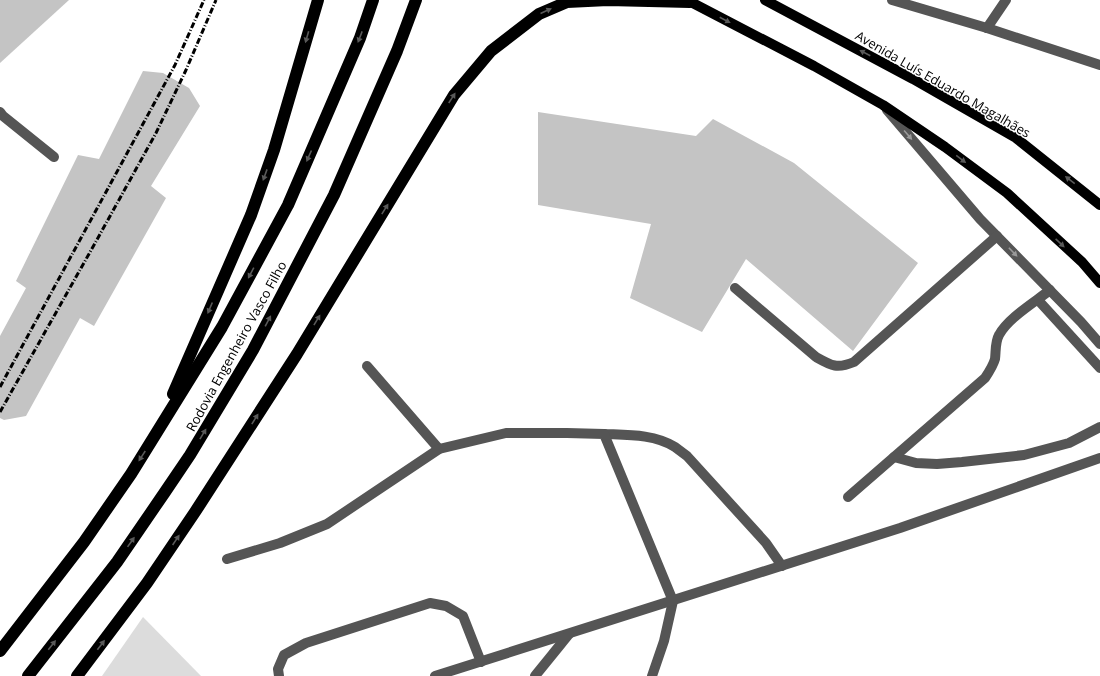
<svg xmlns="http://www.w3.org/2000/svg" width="1100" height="676" font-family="'Open Sans',sans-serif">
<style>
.green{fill:#dcdcdc}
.building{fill:#c4c4c4}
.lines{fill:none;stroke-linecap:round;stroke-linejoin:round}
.minor{stroke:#555;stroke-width:10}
.major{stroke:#000;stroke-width:10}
.highway{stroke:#000;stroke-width:12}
.rail{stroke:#000;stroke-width:3;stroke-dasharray:6 2 1 2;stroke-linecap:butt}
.oneway{fill:#595959}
.oneway2{fill:#999}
.labels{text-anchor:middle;stroke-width:3;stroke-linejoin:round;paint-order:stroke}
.street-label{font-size:13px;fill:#000;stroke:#fff}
</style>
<rect width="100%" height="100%" fill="#fff"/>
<!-- green -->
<path class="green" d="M143,617l58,59h-99z"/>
<!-- building -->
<g class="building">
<path d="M0,0h69l-69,63z"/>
<path d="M143,71l20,2 26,15 11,18 -49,80 15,12 -72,128 -14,-8 -54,98 -22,4 -4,-2v-82l26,-48 -10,-7 62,-126 21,4z"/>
<path d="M538,112l158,24 17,-17 81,44 124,100 -65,88 -107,-92 -44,73 -72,-34 21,-74 -113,-19z"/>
</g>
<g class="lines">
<!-- minor -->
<g class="minor">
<path d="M892,0l95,28 113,37"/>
<path d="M987,28l19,-28"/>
<path d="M887,110l93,109 101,103 19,22"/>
<path d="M0,112l3,4 51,41"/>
<path d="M735,288l81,69c16,9 21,12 38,5l143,-126"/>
<path d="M1038,300l62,68"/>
<path d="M367,366l72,83"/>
<path d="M604,434c23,1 50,0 71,13 4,3 8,6 12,9l79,87 16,23"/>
<path d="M894,457l22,6 21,1 25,-2 62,-7 45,-12 31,-16"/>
<path d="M848,497l137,-119c4,-6 8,-12 10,-19 1,-8 0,-17 4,-24 9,-17 36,-33 51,-45"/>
<path d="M227,559l53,-16 47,-19 112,-75 67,-16h61l37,1 69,167 -9,40 -12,35"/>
<path d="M279,676l-1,-7 6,-14 22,-12 124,-40 16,3 17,10 18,46"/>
<path d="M435,676l465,-148 200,-70"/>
<path d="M535,676l34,-42"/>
</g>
<!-- major -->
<g class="major">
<path d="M687,0l127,66 69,39 62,42 62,46 75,69 18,21"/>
<path d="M765,0l148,79 103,59 84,67"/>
</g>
<!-- highway -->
<g class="highway">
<path d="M173,394l78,-179 23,-65 44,-150"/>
<path d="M0,651l84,-109 47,-68 91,-147 66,-122 72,-167 13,-38"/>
<path d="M28,676l89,-114 48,-70 25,-37 63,-105 81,-155 63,-144 19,-51"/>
<path d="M77,676l70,-93 48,-71 102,-158 157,-259 37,-44 48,-37 28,-12 41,-2 82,2"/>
</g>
<!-- rail -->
<g class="rail">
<path d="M0,387l175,-322 29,-65"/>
<path d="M0,412l94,-167 62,-112 30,-63 30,-70"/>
</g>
</g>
<!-- one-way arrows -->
<defs><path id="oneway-solid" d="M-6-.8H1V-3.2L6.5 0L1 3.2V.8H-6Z"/></defs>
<g class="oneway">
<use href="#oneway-solid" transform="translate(546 11) rotate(-24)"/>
<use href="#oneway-solid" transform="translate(725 20) rotate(28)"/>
<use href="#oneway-solid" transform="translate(307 37) rotate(106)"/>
<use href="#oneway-solid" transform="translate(360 37) rotate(111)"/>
<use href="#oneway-solid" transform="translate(865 53) rotate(-152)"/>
<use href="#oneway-solid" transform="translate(452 98) rotate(-57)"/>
<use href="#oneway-solid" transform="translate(309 156) rotate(114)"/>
<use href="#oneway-solid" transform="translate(961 159) rotate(37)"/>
<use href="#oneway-solid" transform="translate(265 175) rotate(110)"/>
<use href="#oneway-solid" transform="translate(1070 180) rotate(-142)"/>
<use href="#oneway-solid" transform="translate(385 209) rotate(-58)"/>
<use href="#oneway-solid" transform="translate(1060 243) rotate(43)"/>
<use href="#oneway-solid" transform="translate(251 273) rotate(118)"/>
<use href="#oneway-solid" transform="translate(210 308) rotate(113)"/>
<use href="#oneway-solid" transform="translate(317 320) rotate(-59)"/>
<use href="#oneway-solid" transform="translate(268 321) rotate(-62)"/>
<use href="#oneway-solid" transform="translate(255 419) rotate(-58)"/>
<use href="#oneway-solid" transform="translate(203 434) rotate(-59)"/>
<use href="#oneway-solid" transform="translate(142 456) rotate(123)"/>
<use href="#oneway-solid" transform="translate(176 540) rotate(-56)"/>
<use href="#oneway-solid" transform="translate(131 542) rotate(-55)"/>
<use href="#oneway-solid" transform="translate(52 645) rotate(-52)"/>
<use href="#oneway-solid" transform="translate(101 645) rotate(-53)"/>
</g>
<g class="oneway2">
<use href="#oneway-solid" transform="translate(908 135) rotate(49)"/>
<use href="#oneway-solid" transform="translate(1013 252) rotate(46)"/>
</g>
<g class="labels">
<!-- street labels -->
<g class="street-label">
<text transform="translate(943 84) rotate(30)" y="5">Avenida Luís Eduardo Magalhães</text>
<text transform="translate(236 346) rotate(-61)" y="5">Rodovia Engenheiro Vasco Filho</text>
</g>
</g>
</svg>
